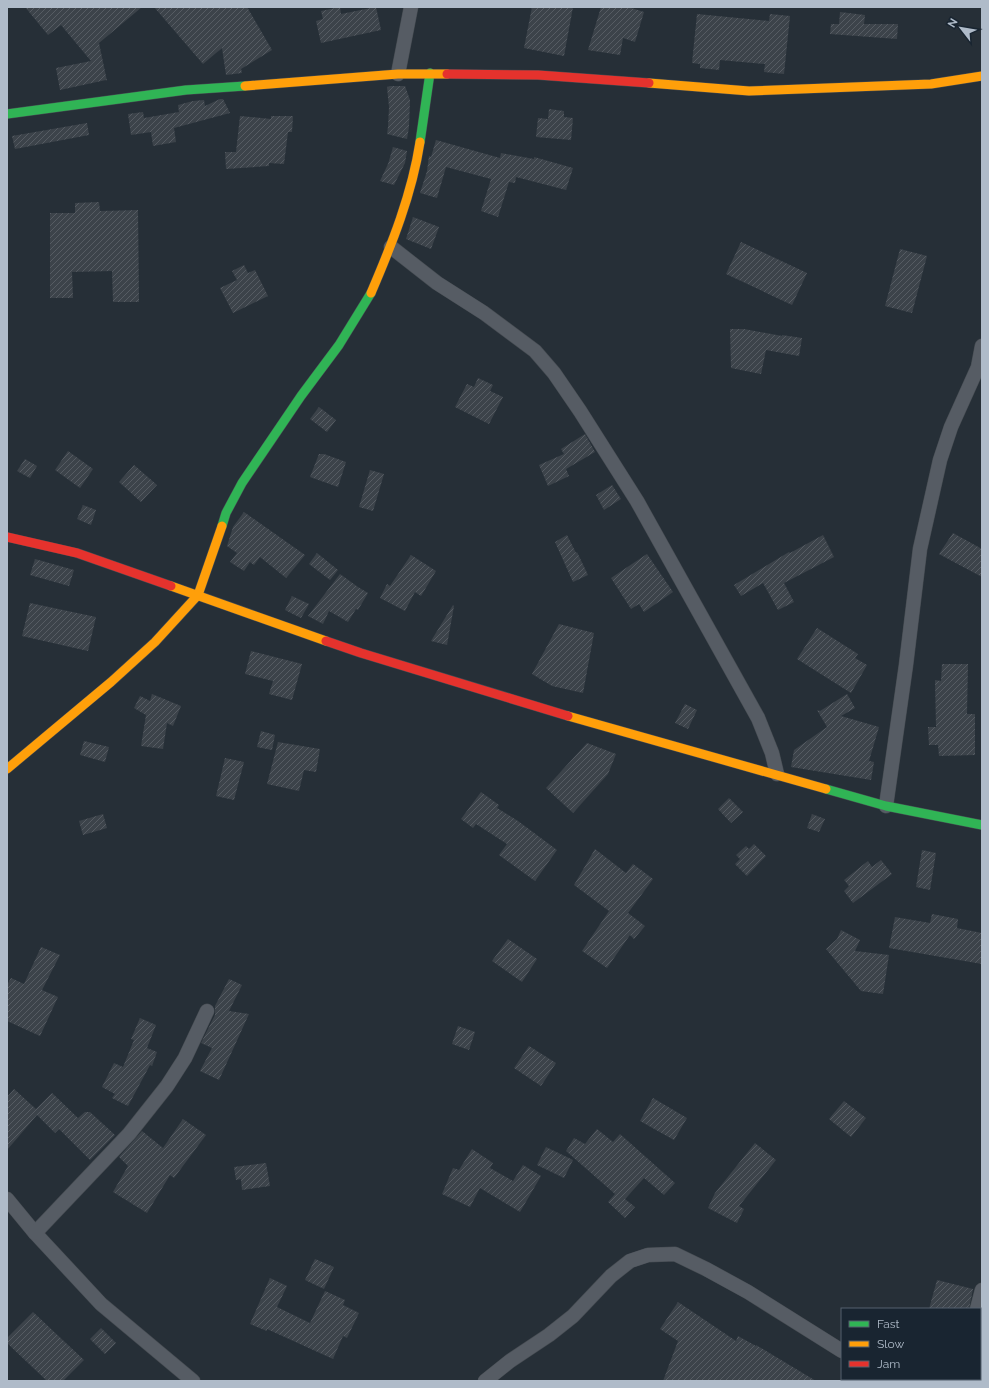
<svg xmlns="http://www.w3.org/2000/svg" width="989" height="1388" font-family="Raleway,sans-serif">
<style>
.building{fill:url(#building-hatch)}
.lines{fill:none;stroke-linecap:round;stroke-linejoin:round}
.street-casing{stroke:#454b51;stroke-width:15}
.fast-casing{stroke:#454b51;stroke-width:10}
.slow-casing{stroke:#454b51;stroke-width:10}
.jam-casing{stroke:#454b51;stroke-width:10}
.street{stroke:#565c64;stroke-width:14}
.fast{stroke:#30b455;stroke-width:9}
.slow{stroke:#ff9f0a;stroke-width:9}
.jam{stroke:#e5322d;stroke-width:9}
</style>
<defs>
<pattern id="building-hatch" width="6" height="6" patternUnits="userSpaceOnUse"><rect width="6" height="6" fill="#3c434a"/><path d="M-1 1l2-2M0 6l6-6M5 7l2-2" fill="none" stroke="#565c63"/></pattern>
</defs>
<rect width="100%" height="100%" fill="#262f37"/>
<!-- building -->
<g class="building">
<path d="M25,7h117l-43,36 8,38 -1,-1 -46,10 -4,-22 35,-7 -30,-36 -13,10z"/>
<path d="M154,7h93l25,43 -31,19 1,4 -16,2 -4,-27 -19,16z"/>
<path d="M340,7l1,7 35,-7 5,23 -60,13 -5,-22 7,-2 -2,-8z"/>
<path d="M532,7h41l-9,49 -40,-8z"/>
<path d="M601,7h27l16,5 -9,30 -12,-4 -3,17 -32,-5z"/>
<path d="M840,12l25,3 -1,9h34l-1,15 -67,-5 1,-10h8z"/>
<path d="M697,14l72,7 1,-7 20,2 -6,58 -20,-2 1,-8 -45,-4 -1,10 -19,-2v-4l-8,-1z"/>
<path d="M390,86h15l5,14 -1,27 -2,12 -20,-5 1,-7 1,-20 -2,-20z"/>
<path d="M220,99h3l7,14 -56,15 2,14 -23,4 -2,-14 -20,3 -3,-21 15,-2 1,6 35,-6 -1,-7 15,-4 11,-1 1,6z"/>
<path d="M549,109l15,2v6l9,1 -2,22 -35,-3 2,-19 10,1z"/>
<path d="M240,116l31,3v-3h22l-1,16h-4l-4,32 -15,-1v3l-43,3 -1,-17h11z"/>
<path d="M87,123l2,12 -74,14 -3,-13z"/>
<path d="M436,140l64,18 1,-5 33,6v-2l39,11 -7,22 -50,-13 -1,6 -6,-1 -11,35 -17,-6 10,-32 -45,-12 -9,31 -17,-5 7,-22 2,-15 2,1z"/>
<path d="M393,147l14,4 -2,12 -11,22 -14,-4 8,-17z"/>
<path d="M99,202l1,9 38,-1 1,92h-26l-1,-31 -40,1 1,26h-23v-85h25v-10z"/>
<path d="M413,217l26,10 -8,22 -25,-10z"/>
<path d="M741,242l66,31 -15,32 -66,-31z"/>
<path d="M900,249l27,7 -15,57 -27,-7z"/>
<path d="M244,265l4,8 7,-3 13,26 -35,17 -13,-25 17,-8 -5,-9z"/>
<path d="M730,329h14l38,7v-1l20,3 -3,18 -33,-6 -5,24 -30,-6z"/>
<path d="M478,378l15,7 -3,6 13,6 -14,27 -34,-17 12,-23 7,3z"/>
<path d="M319,407l17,13 -9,12 -17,-13z"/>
<path d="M585,434l10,18 -29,17 3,7 -21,10 -9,-21 25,-11 -3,-5z"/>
<path d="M68,451l25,18 -13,19 -25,-18z"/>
<path d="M319,454h5l22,8 -8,25 -28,-10z"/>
<path d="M25,459l12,7 -7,12 -13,-7z"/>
<path d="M134,465l23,20 -16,17 -22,-20z"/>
<path d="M370,470l14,4 -11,37 -14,-4z"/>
<path d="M612,485l9,14 -17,11 -8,-15z"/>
<path d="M83,505l13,5 -5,15 -14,-6z"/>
<path d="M244,512l61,43 -19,23 -26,-21 -6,8 -4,-3 -6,9 -14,-9 7,-9 -10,-7 6,-19z"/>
<path d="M953,533l29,16v28l-43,-23z"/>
<path d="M567,535l9,18 1,-1 11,23 -15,7 -18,-40z"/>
<path d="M823,535l11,22 -50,26 10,19 -16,8 -15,-27 -22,13 -7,-11 55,-33 1,1z"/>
<path d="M317,553l21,17 -8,10 -21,-16z"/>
<path d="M647,554l26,38 -29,20 -5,-8 -8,5 -20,-31z"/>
<path d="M411,555l25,16 -15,25 -6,-4 -10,19 -25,-13 7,-14 3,2z"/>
<path d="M35,559l39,11 -5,16 -39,-11z"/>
<path d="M340,574l18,13 10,6 -10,17 -2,-1 -8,13 -19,-11 -6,13 -15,-8z"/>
<path d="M292,596l17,8 -8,14 -16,-8z"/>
<path d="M30,603l66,14 -8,34 -66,-15z"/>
<path d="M453,605l1,1 -7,39 -16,-4z"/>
<path d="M559,624l35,9 -11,60 -31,-7 -20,-12z"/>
<path d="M817,628l41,26 -3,4 12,7 -16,28 -54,-34z"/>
<path d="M251,651l51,13 -10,36 -23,-6 4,-13 -28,-7z"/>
<path d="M942,664h26l-1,50h8v41l-36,1 -1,-11h-9l-1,-18h8l-1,-47 6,1z"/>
<path d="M152,694l29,12 -8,20 -6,-3 -4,26 -22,-3 5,-31 -12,-7 6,-12 10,5z"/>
<path d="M847,694l8,14 -14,8 38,11 -10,34 5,1 -3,18 -80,-13 3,-17 33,-23 -10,-17 3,1z"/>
<path d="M685,704l12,6 -9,19 -13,-6z"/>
<path d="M261,731l14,4 -3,15 -15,-3z"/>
<path d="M84,741l25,6 -4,15 -25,-7z"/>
<path d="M278,742l42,7 -4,23 -12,-2 -5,21 -32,-7z"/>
<path d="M587,743l29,11 -8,20 -35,39 -27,-25z"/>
<path d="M225,758l19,4 -10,38 -18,-4z"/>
<path d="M481,792l18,13 -2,3 21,13 39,29 -22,31 -36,-26 8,-11 -31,-20 -3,4 -12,-9z"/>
<path d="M729,798l14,14 -12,11 -13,-14z"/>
<path d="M103,814l4,14 -24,7 -4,-14z"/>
<path d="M812,814l13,5 -6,13 -12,-4z"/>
<path d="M754,844l12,12 -19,20 -12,-12 5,-5 -4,-4 10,-9 3,3z"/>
<path d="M595,849l31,24 7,-9 20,15 -25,34 17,13 -11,13 -4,-4 -23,33 -25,-17 27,-40 -35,-26z"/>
<path d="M922,850l14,3 -6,37 -14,-3z"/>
<path d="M881,860l11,14 -39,29 -9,-12 5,-5 -5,-6 24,-19 4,6z"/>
<path d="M932,914l26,5 -1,9 25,5v31l-93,-16 6,-31 35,6z"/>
<path d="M841,930l19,10 -5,11 34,4 -6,39 -22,-3 -35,-42 11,-10z"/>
<path d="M508,939l29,20 -15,23 -30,-21z"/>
<path d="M41,947l19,8 -18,35 16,7 -18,39 -33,-15v-36l4,-7 13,6z"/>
<path d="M229,979l13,6 -13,26 20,3 -30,66 -19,-9 12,-23 -11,-5 14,-28v-9z"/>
<path d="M140,1018l16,7 -9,23 10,4 -5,14 -2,-1 -22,41 -16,-8 3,-4 -13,-7 12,-24 9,4 11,-27 -3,-1z"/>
<path d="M458,1026l17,6 -6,18 -17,-6z"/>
<path d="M529,1046l27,17 -15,23 -27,-18z"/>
<path d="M14,1089l22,20 16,-16 26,25 7,-6h5l25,23 -25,25 -31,-31 -4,4 -18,-18 -30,35v-53z"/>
<path d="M653,1098l34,20 -13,22 -34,-19z"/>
<path d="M844,1101l22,17 -15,19 -22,-18z"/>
<path d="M183,1119l23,16 -32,43 -4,-3 -23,38 -34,-21 15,-26 -9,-9 23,-26 21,17z"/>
<path d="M597,1129l16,13 7,-8 55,49 -11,12 -20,-17 -19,21 10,8 -10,11 -17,-16 7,-8 -49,-43 8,-13 11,6z"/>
<path d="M755,1143l21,17 -37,46 5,3 -7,14 -29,-15 7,-15z"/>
<path d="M546,1147l27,13 -9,18 -27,-13z"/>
<path d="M472,1149l21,14 -3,5 23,13 10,-16 18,11 -21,36 -40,-24 -10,19 -28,-13 11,-26 6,2z"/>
<path d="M266,1163l4,23 -28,4 -1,-11 -5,1 -2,-13z"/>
<path d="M315,1259l19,8 -10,22 -19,-9z"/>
<path d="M270,1278l17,8 -10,21 33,16 15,-32 20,9 -2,5 16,8 -12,25 -4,-2 -10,23 -66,-30v2l-17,-7z"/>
<path d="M937,1280l36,9 -4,20h-40z"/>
<path d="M678,1302l58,39 2,-5 18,10v-1l60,36h-153l15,-40 -18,-12z"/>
<path d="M33,1312l51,48 -21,21h-16l-40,-38v-5z"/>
<path d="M101,1328l15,15 -11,11 -15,-15z"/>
</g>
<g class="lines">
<!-- street casing -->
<g class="street-casing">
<g id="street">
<path d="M398,74l13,-67"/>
<path d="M391,247l46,36 47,30 51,38 19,22 26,38 57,90 121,217 14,35 5,21"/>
<path d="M886,806l20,-141 14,-116 20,-89 11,-33 27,-60 4,-21"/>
<path d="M7,1199l28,34 66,71 92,77"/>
<path d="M35,1233l94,-99 38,-48 18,-28 22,-47"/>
<path d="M977,1309l5,-19"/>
<path d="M914,1379l9,2"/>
<path d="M485,1381l25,-20 39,-26 24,-19 38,-40 19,-15 18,-6 27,-1 31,15 42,23 94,59"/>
<path d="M962,1381v-2"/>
</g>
</g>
<!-- fast casing -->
<g class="fast-casing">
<g id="fast">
<path d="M7,114l179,-24 59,-4"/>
<path d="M420,142l10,-69"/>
<path d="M222,526l4,-13 16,-30 59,-87 38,-51 32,-52"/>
<path d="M826,789l60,17 96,19"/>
</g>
</g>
<!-- slow casing -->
<g class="slow-casing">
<g id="slow">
<path d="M649,83l100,8 182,-7 51,-8"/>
<path d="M245,86l153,-12h49"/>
<path d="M371,293c21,-49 41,-99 49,-151"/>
<path d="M171,586l155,55"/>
<path d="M568,716l258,73"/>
<path d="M7,769l104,-87 44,-40 43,-47 24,-69"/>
</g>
</g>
<!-- jam casing -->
<g class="jam-casing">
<g id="jam">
<path d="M447,74l91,1 111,8"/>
<path d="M7,537l70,16 94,33"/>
<path d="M326,641l35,12 207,63"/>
</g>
</g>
<!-- street -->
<use href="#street" class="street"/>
<!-- fast -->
<use href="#fast" class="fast"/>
<!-- slow -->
<use href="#slow" class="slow"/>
<!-- jam -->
<use href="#jam" class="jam"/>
</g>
<!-- border -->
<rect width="989" height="1388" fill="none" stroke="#afbbc9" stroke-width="16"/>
<!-- legend -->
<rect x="841" y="1308" width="140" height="72" fill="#192531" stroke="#55616e"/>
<rect x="849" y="1321" width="20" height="6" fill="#30b455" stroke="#55616e"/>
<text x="877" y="1328" font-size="12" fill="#afbbc9">Fast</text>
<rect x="849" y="1341" width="20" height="6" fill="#ff9f0a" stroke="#55616e"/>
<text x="877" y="1348" font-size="12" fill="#afbbc9">Slow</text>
<rect x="849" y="1361" width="20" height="6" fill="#e5322d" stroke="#55616e"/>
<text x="877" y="1368" font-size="12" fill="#afbbc9">Jam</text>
<!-- north arrow -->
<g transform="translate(961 28) rotate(301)" stroke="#192531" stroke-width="3" paint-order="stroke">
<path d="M0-3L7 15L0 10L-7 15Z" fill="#afbbc9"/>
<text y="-6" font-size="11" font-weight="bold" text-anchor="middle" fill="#afbbc9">N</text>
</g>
</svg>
